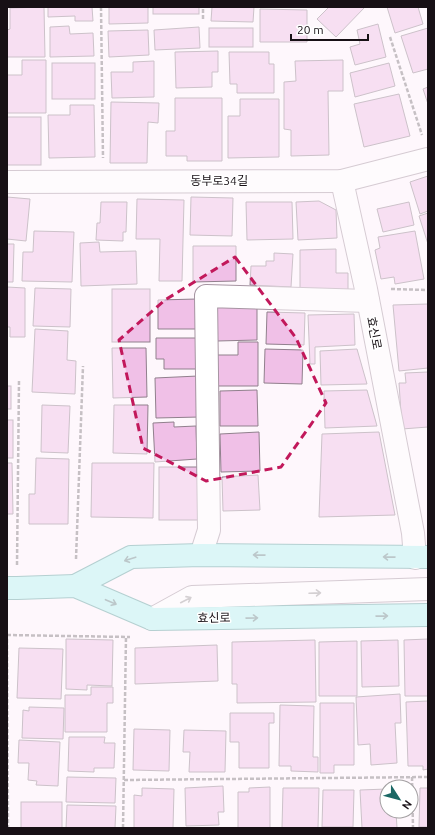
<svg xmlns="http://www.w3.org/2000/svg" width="435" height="835" font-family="Ubuntu,'Noto Sans KR',sans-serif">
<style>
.building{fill:#f0c0e7;stroke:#91808d}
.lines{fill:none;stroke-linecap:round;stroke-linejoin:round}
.minor-casing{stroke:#a695a2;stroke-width:24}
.major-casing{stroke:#5d9f9e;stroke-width:24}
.path{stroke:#847d82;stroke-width:2.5;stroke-dasharray:4 2;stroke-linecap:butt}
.minor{stroke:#fff;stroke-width:22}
.major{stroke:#b4f4f1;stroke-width:22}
.oneway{stroke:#6d8d8e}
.oneway2{stroke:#a29fa1}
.marked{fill:none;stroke:#c2185b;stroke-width:3;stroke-dasharray:8 5;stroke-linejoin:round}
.labels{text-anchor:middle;stroke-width:3;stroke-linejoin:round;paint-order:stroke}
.street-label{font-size:12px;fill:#171015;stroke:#fff}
</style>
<rect width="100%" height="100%" fill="#fef7fc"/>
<!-- building -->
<g class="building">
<path d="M44,7l1,50h-38v-27l3,-1v-21z"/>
<path d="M48,7h44l1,14h-18v-5l-27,1z"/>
<path d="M109,7h39v16l-39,1z"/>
<rect x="153" y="7" width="46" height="7"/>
<path d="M212,7h42l-1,15 -42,-1z"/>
<path d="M329,7h36l-29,30 -19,-18z"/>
<path d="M387,7h31l5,17 -28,9z"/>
<path d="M260,9l47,1v32h-47z"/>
<path d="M378,24l8,33 -31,8 -5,-18 10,-3 -3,-14z"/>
<path d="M69,26l1,8 23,-1 1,23 -44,1v-30z"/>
<path d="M199,27l1,21 -45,2 -1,-20z"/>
<rect x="209" y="28" width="44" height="19"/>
<path d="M428,28v41l-15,4 -12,-37z"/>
<path d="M148,30l1,25 -40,2 -1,-26z"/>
<path d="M218,51v21h-6v15l-36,1 -1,-36z"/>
<path d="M229,52h40v12h5v29h-37v-9h-7z"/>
<path d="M22,60h24v53h-39v-38h15z"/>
<path d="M343,60v31h-15l1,64 -38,1v-26l-7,-1v-47l12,-1 -1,-20z"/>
<path d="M154,61v36l-42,1 -1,-26h22v-10z"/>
<rect x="52" y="63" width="43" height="36"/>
<path d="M389,63l6,23 -40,11 -5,-24z"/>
<path d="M428,87v17l-5,-15z"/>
<path d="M399,94l11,42 -46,11 -10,-43z"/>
<path d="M175,98h47v63h-35v-5h-21v-25h9z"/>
<path d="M240,99h39v58l-51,1v-42h12z"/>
<path d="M111,102l48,1 -1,20 -10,-1 -1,41h-37z"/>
<path d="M70,105h24l1,52 -46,1 -1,-43h22z"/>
<rect x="7" y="117" width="34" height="48"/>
<path d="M428,176v35l-8,3 -10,-32z"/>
<path d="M7,197l23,2 -4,42 -19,-2z"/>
<path d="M191,197l42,1 -1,38 -42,-1z"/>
<path d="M137,199l47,1 -2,81h-23l1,-42h-24z"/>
<path d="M319,201l17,9 1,28 -39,2 -2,-38z"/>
<path d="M101,202h26l-1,30h-3v9l-27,-1 1,-17h3z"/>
<path d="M246,202h46l1,37 -46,1z"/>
<path d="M409,202l5,23 -31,7 -6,-23z"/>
<path d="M428,213v31l-9,-28z"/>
<path d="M34,231l40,1 -2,50 -50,-1 1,-29h10z"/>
<path d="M415,231l9,48 -29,5 -1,-7 -13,2 -6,-29 5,-2 -2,-11z"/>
<path d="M99,242l1,10 36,-1 1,33 -56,2 -1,-43z"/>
<path d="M7,244h7l-1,38h-6z"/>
<path d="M193,246h43v35l-43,1z"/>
<path d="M336,249v24h12v17l-48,1v-41z"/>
<path d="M274,253l19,1 -2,33 -41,-2 1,-19h15v-5h8z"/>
<path d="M7,287l18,1v49h-15v-10h-3z"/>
<path d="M35,288l36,1 -1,38 -37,-1z"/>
<rect x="112" y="289" width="38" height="53"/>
<path d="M197,299v30h-39v-29z"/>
<path d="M428,304v64l-29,3 -6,-66z"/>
<path d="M257,306v34l-40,1 -1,-34z"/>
<path d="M267,312l38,1 -1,32 -38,-1z"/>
<path d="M354,314l1,31 -40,2v17h-5l-2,-49z"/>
<path d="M35,329l33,2 -1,29 9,1 -1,33 -43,-2z"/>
<path d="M156,338h42v31h-34v-10h-8z"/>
<path d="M238,342h20v44h-43v-31h23z"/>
<path d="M112,348h34l1,49 -34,1z"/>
<path d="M265,349l38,1 -1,34 -38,-1z"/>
<path d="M357,349l10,35 -46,1 -1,-34z"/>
<path d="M428,372v55l-26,2 -3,-46h7l-1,-10z"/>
<path d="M198,376l2,41 -44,1 -1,-40z"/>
<rect x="7" y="386" width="4" height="23"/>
<path d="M257,390l1,36h-38v-35z"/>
<path d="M367,390l10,36 -52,2 -1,-37z"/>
<path d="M42,405l28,1 -2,47 -27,-1z"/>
<path d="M114,405h34l-1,49 -34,-1z"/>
<rect x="7" y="420" width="6" height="38"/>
<path d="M174,422v5l22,-1 1,33 -42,3 -2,-39z"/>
<path d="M259,432l1,39 -39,1 -1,-38z"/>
<path d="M379,432l16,83 -76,2 3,-83z"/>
<path d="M36,458l33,1 -1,65h-39v-30h6z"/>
<path d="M7,463h5l1,51h-6z"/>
<path d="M92,463h62l-1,55 -62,-1z"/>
<rect x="159" y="467" width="40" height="53"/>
<path d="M258,475l2,35 -37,1 -1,-34z"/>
<path d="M66,639l47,1 -1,46 -25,-1v5l-21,-1z"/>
<path d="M428,639v57h-23l-1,-56z"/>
<path d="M315,640l1,62 -79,1v-19h-5v-42z"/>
<path d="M398,640l1,46 -37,1 -1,-46z"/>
<path d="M357,641v55h-38v-54z"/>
<path d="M217,645l1,36 -83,3v-36z"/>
<path d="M19,648l44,1 -2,50 -44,-1z"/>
<path d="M91,687h22v16h-6v29h-42v-37h26z"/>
<path d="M400,694l1,29h-6l2,40 -26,2 -1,-21 -12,1 -2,-48z"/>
<path d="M428,701v68l-5,1v-4h-15l-2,-64z"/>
<path d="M320,703h34v62h-20v8h-14z"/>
<path d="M280,705l34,1 -1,51h5v15l-27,-1v-5h-12z"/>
<path d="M29,707l35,1 -1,31 -41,-1 1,-28 6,1z"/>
<path d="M230,713h44v10h-5v45h-30v-26h-9z"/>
<path d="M134,729l36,1 -1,41 -36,-1z"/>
<path d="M184,730l42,1 -1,41h-36l1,-20h-7z"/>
<path d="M69,737h36l-1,6h11l-1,25h-20v4l-26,-1z"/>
<path d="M19,740l41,2 -2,44 -22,-1 1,-4 -9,-1 1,-17h-11z"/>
<path d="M67,777l49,1 -1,25 -49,-1z"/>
<path d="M223,786l1,26h-6l1,13 -33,1 -1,-38z"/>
<path d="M270,787v41h-32v-36h11v-4z"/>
<path d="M142,788l32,1 -1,39h-39v-33l8,1z"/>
<path d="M283,788h36l-1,40h-36z"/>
<path d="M420,788h8v39h-9z"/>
<path d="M387,789v22h9l1,17h-35l-2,-38z"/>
<path d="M323,790h31l-1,37h-31z"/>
<rect x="21" y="802" width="41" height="26"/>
<path d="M67,805l49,1 -1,22h-49z"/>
</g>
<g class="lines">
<!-- minor casing -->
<g class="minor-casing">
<g id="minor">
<path d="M342,181l24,108 47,244 2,25"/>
<path d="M7,182l335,-1 86,-22"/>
<path d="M201,555l8,-25 -3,-234 162,5"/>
<path d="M152,619l40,-22 236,-8"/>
</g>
</g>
<!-- major casing -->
<g class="major-casing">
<g id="major">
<path d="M75,586l56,-29 70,-2 227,2"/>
<path d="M7,588h10l58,-2 77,33 276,-4"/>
</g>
</g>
<!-- path -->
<g class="path">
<path d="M101,7l2,151"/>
<path d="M203,19v-12"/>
<path d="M390,37l32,98"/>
<path d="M391,289l37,1"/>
<path d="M76,559l7,-193"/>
<path d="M17,565l2,-185"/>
<path d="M7,635l123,2"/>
<path d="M7,639l1,189"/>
<path d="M412,777l1,51"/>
<path d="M124,780l304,-3"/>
<path d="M123,828l3,-192"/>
</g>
<!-- minor -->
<use href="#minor" class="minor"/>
<!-- major -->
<use href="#major" class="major"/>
</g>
<!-- one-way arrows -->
<defs><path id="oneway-shaft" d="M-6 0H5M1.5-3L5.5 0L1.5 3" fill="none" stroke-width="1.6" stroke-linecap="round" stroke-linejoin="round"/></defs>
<g class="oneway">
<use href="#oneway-shaft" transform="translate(259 555) rotate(-179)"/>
<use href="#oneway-shaft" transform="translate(389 557) rotate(-179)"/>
<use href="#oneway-shaft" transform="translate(130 559) rotate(162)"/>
<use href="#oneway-shaft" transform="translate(111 602) rotate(23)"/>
<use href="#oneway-shaft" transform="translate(382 616) rotate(-1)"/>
<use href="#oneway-shaft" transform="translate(252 618) rotate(-1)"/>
</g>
<g class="oneway2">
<use href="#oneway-shaft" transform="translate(315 593) rotate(-2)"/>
<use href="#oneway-shaft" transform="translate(186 600) rotate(-27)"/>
</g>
<!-- marked area -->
<path d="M0 0H435V835H0ZM235,257l61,81 30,65 -45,64 -75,14 -63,-33 -24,-108 46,-40z" fill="#fef7fc" fill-opacity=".55" fill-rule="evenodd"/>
<path class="marked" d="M235,257l61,81 30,65 -45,64 -75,14 -63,-33 -24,-108 46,-40z"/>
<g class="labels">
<!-- street labels -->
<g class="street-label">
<text x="219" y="185">동부로34길</text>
<text transform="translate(374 333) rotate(79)" y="4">효신로</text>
<text transform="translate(214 618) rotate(-1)" y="4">효신로</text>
</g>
</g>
<!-- border -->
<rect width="435" height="835" fill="none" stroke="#171015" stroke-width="16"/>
<!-- north arrow -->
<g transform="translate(399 799) rotate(126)"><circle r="19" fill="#ffffff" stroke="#a29fa1"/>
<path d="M0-3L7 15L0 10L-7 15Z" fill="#1b6865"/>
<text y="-6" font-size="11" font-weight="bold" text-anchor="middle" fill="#171015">N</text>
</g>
<!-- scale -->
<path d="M291 34v6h77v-6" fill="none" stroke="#171015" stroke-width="2"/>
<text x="297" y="34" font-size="12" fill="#171015" stroke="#ffffff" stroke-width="3" paint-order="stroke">20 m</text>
</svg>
